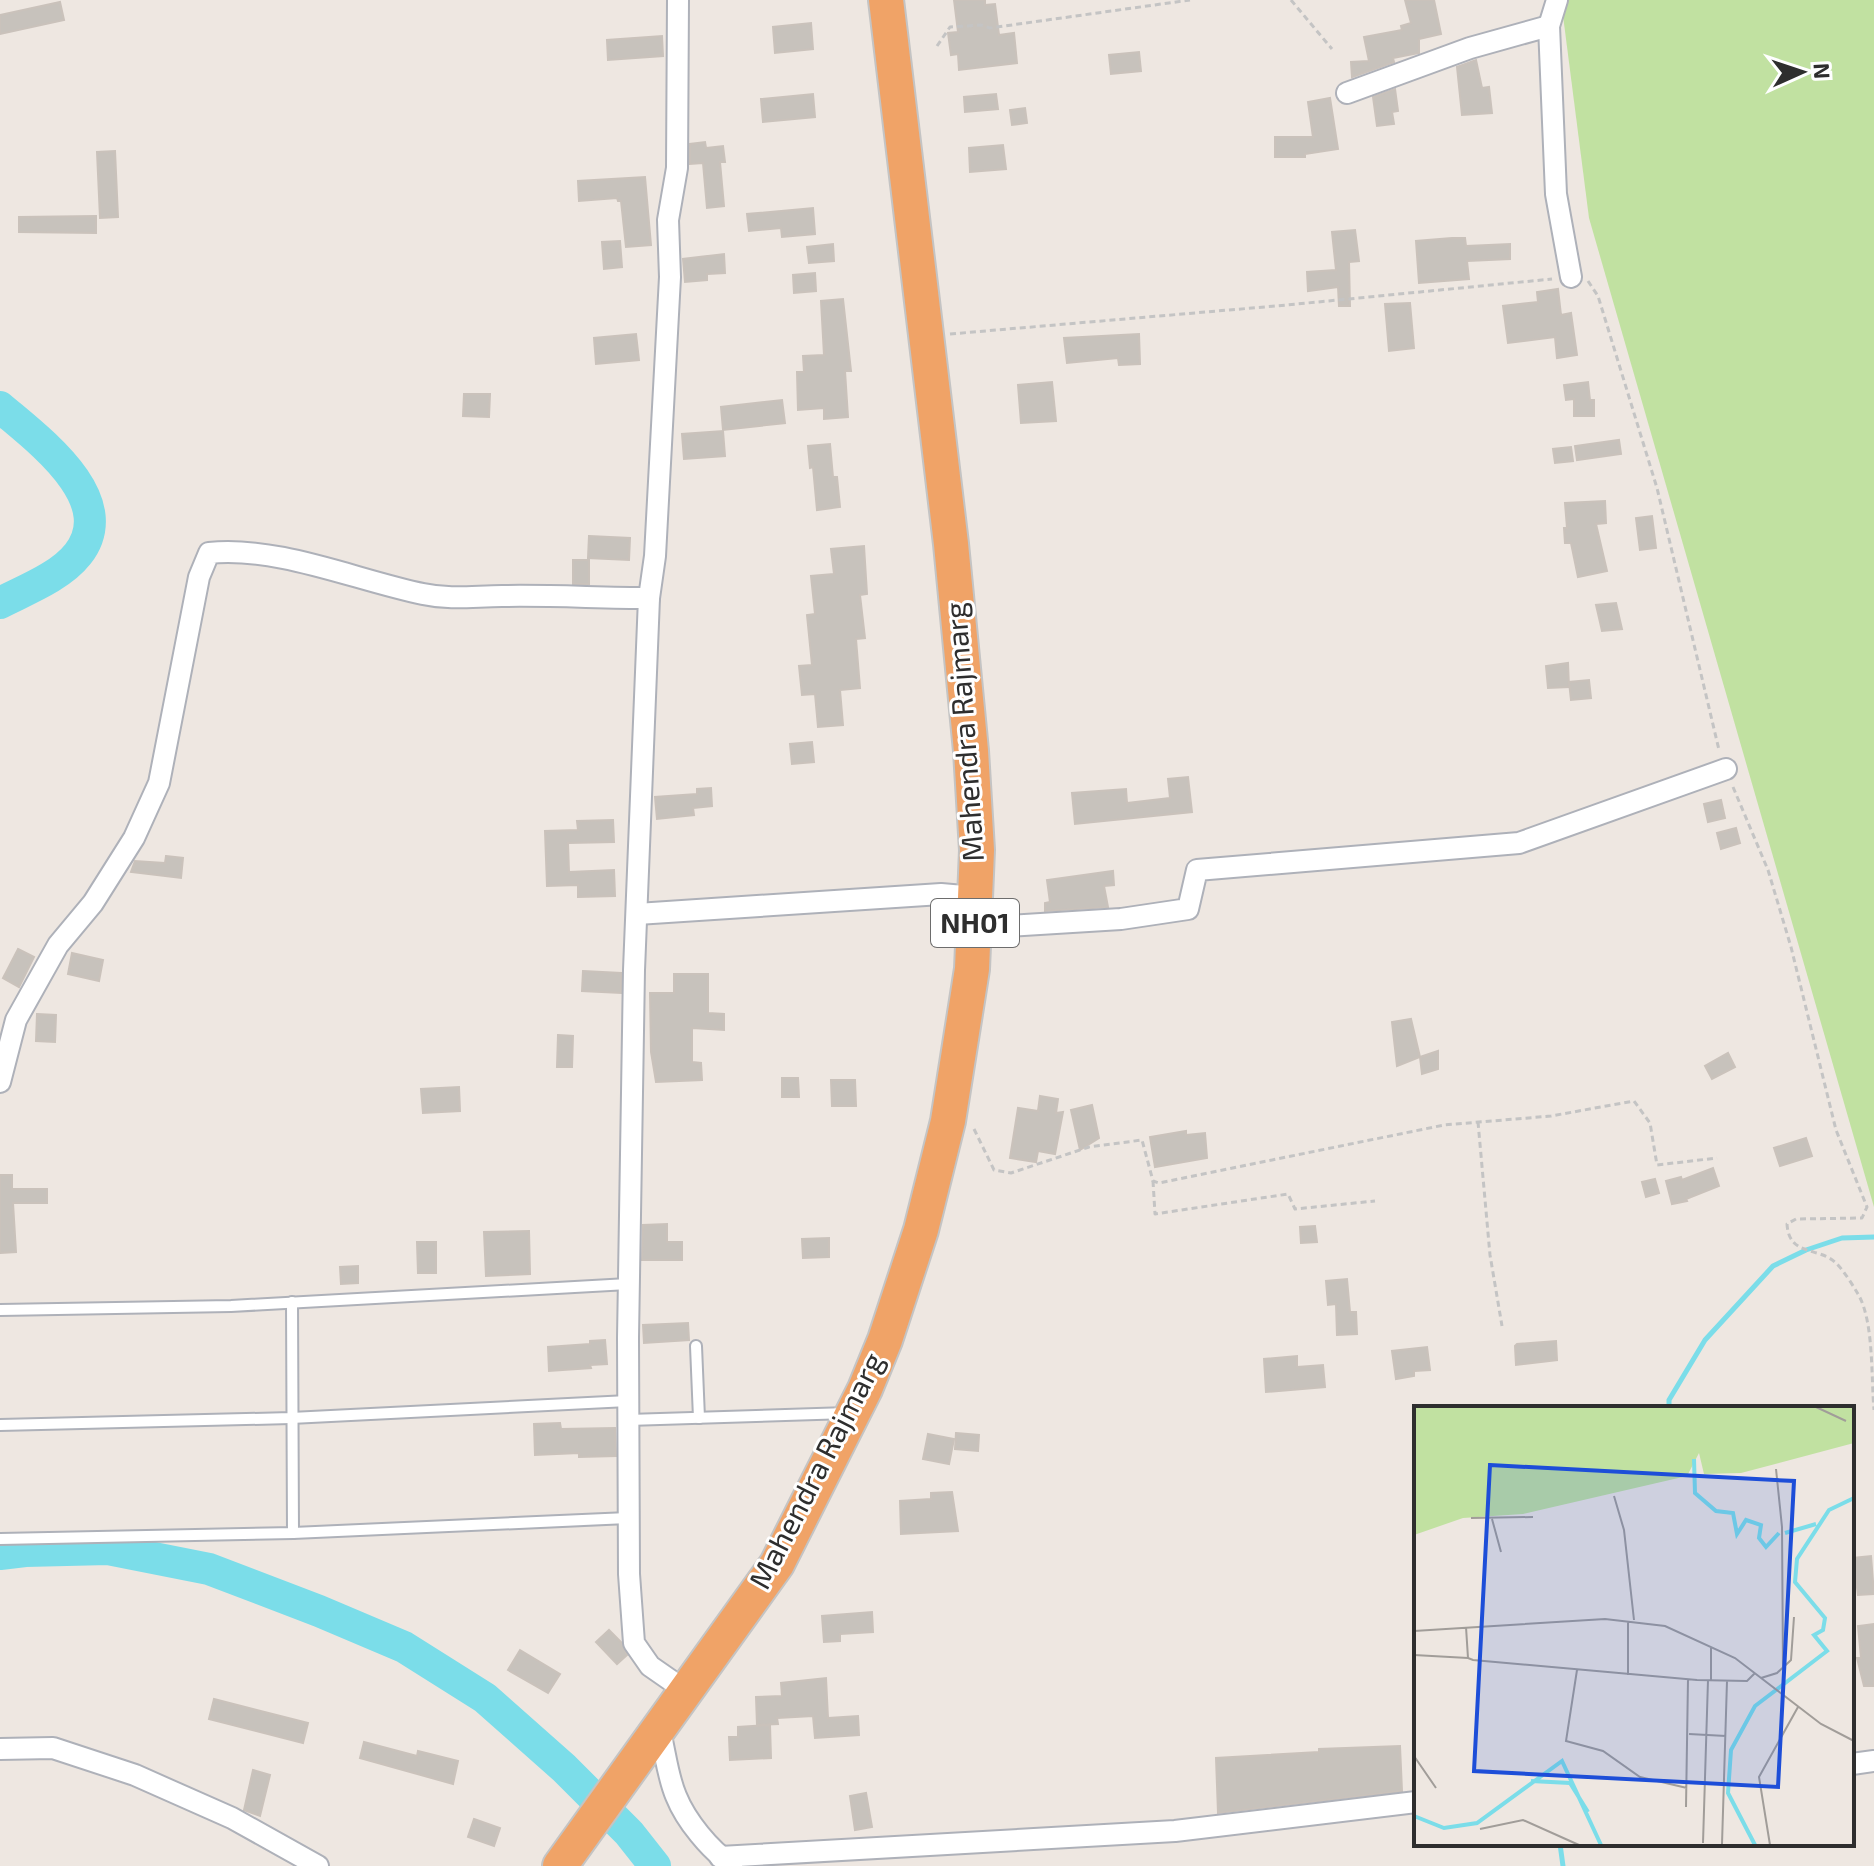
<svg xmlns="http://www.w3.org/2000/svg" width="1874" height="1866" font-family="'Exo 2',sans-serif">
<style>
.green{fill:#c1e1a1}
.lines{fill:none;stroke-linecap:round;stroke-linejoin:round}
.stream{stroke:#7bdde9;stroke-width:5}
.river{stroke:#7bdde9;stroke-width:32}
.building{fill:#c7c2bc;stroke:#cac2bb;stroke-width:2}
.service-casing{stroke:#aeb1b9;stroke-width:14}
.minor-casing{stroke:#aeb1b9;stroke-width:24}
.trunk-casing{stroke:#c4c4c4;stroke-width:38}
.path{stroke:#c4c4c4;stroke-width:3;stroke-dasharray:6 4;stroke-linecap:butt}
.service{stroke:#fff;stroke-width:10}
.minor{stroke:#fff;stroke-width:20}
.trunk{stroke:#f0a367;stroke-width:34}
.labels{text-anchor:middle;stroke-width:6;stroke-linejoin:round;paint-order:stroke}
.shield{fill:#fff;stroke:#6d6d6d;stroke-width:2}
.shield-label{font-size:28px;font-weight:bold;fill:#2e2e2e}
.street-label{font-size:30px;fill:#2e2e2e;stroke:#fff}
.inset-river{fill:none;stroke:#7bdde9;stroke-width:4}
.inset-road{fill:none;stroke:#a19d99;stroke-width:2}
.view{fill:#1d4ed8;fill-opacity:0.15;stroke:#1d4ed8;stroke-width:4}
.inset-edge{fill:none;stroke:#2e2e2e;stroke-width:4}
</style>
<rect width="100%" height="100%" fill="#eee7e1"/>
<!-- green -->
<path class="green" d="M1561,0h313v1207l-285,-989z"/>
<g class="lines">
<!-- stream -->
<g class="stream">
<path d="M1669,1408v-8l36,-60 68,-74 33,-16 36,-12 32,-1"/>
<path d="M1560,1844l3,22"/>
</g>
<!-- river -->
<g class="river">
<path d="M0,407c36,31 121,92 78,147 -18,23 -53,36 -78,49"/>
<path d="M0,1554l25,-3 83,-2 101,20 110,42 85,36 81,51 79,70 65,65 26,33"/>
</g>
</g>
<!-- building -->
<g class="building">
<path d="M954,0h31v5l10,-1 4,31 15,-2 3,30 -58,7 -1,-16 -7,1 -3,-22 10,-1z"/>
<path d="M1405,0h29l7,34 -22,5v14l-26,5 1,4 -42,15 -1,-15 18,-1 -5,-24 38,-7 -1,-4 10,-3z"/>
<path d="M60,2l4,18 -64,14v-19z"/>
<path d="M811,23l2,26 -38,4 -2,-26z"/>
<path d="M662,36l1,20 -55,4 -1,-20z"/>
<path d="M1139,52l2,19 -30,3 -2,-19z"/>
<path d="M1476,60l6,28 7,-1 3,26 -30,2 -5,-48z"/>
<path d="M1395,89l3,22 -6,1 2,12 -17,2 -4,-29z"/>
<path d="M813,94l2,23 -52,5 -2,-23z"/>
<path d="M996,94l2,15 -33,3 -1,-15z"/>
<path d="M1330,98l8,51 -33,5v3h-30v-20h38l-5,-35z"/>
<path d="M1025,108l2,15 -15,2 -2,-15z"/>
<path d="M705,142l1,6 17,-2 2,16h-5l4,44 -17,2 -4,-45 -13,1v-20z"/>
<path d="M1003,145l3,24 -36,3 -1,-24z"/>
<path d="M115,151l3,66 -18,1 -3,-66z"/>
<path d="M645,177l6,68 -25,2 -5,-46h-3l-1,-3 -38,3 -1,-20z"/>
<path d="M813,208l2,26 -33,3 -1,-9 -32,3 -2,-17z"/>
<path d="M96,216v17l-77,-1v-15z"/>
<path d="M1355,230l4,31 -10,1 1,44h-11l-1,-19 -30,4 -1,-19 29,-2 -4,-38z"/>
<path d="M1452,238h13l1,8 44,-2v15l-43,2 2,18 -50,4 -3,-42z"/>
<path d="M620,241l2,26 -18,2 -2,-27z"/>
<path d="M833,244l1,17 -25,2 -2,-16z"/>
<path d="M724,254l1,19 -18,1v6l-22,2 -2,-23z"/>
<path d="M815,273l1,18 -22,2 -1,-18z"/>
<path d="M1558,289l3,26 10,-2 6,42 -20,3 -2,-21 -47,6 -5,-37 35,-4 -1,-10z"/>
<path d="M843,299l8,72h-6l3,46 -24,2v-11l-26,2 -1,-38h7l-1,-16 21,-1 -3,-54z"/>
<path d="M1410,303l4,45 -25,3 -4,-47z"/>
<path d="M636,334l3,26 -43,4 -2,-26z"/>
<path d="M1139,334l1,30 -21,1 -1,-7 -51,5 -3,-25z"/>
<path d="M1052,382l4,39 -35,2 -3,-38z"/>
<path d="M1588,382l2,18h4v16h-20v-17l-8,1 -2,-15z"/>
<path d="M464,394h26l-1,23 -26,-1z"/>
<path d="M782,400l3,23 -62,7 -2,-23z"/>
<path d="M723,431l2,25 -41,3 -2,-25z"/>
<path d="M1619,440l2,14 -44,6 -2,-14z"/>
<path d="M830,444l3,33h4l3,30 -23,3 -4,-43 -3,1 -2,-22z"/>
<path d="M1571,447l2,14 -18,2 -2,-14z"/>
<path d="M1605,501l1,22 -10,1 11,47 -29,6 -7,-34h-6l-1,-15h3l-2,-25z"/>
<path d="M1652,516l4,32 -16,2 -4,-32z"/>
<path d="M589,536l41,2 -1,22 -41,-2z"/>
<path d="M864,546l3,48 -7,1 5,43 -9,1 4,49 -20,2 3,35 -25,2 -3,-33 -13,1 -3,-29 13,-1 -5,-50 8,-1 -4,-38 23,-2 -3,-25z"/>
<rect x="573" y="560" width="16" height="24"/>
<path d="M1616,603l6,26 -20,2 -6,-26z"/>
<path d="M1568,663l1,24 -21,1 -2,-22z"/>
<path d="M1589,680l2,18 -20,2 -2,-18z"/>
<path d="M812,742l2,20 -22,2 -2,-20z"/>
<path d="M1188,777l4,35 -117,12 -3,-31 54,-4 1,14 43,-5 -2,-19z"/>
<path d="M711,788l1,18 -19,2 1,7 -37,4 -2,-22 42,-3v-5z"/>
<path d="M1721,800l4,18 -17,4 -4,-18z"/>
<path d="M613,820l1,22 -46,1 1,29 45,-2 1,26 -37,1v-12l-31,1 -2,-55 33,-1 -1,-9z"/>
<path d="M1736,828l4,15 -19,6 -4,-16z"/>
<path d="M166,856l17,2 -2,20 -50,-6 4,-11 30,2z"/>
<path d="M1113,871l1,14 -10,1 4,21 -63,4v-8l5,-1 -3,-22z"/>
<path d="M18,949l16,8 -15,30 -16,-9z"/>
<path d="M72,953l31,7 -4,21 -31,-7z"/>
<path d="M583,971l38,2v20l-39,-2z"/>
<path d="M674,974h34v39l16,1v16l-32,-2v34l9,1 1,17 -46,2 -5,-30 -1,-59h24z"/>
<path d="M37,1014l19,1 -1,27 -19,-1z"/>
<path d="M1411,1019l9,38 -23,9 -5,-44z"/>
<path d="M558,1035l15,1 -1,31h-15z"/>
<path d="M1438,1051v18l-16,5 -2,-17z"/>
<path d="M1728,1053l7,14 -23,12 -7,-13z"/>
<path d="M782,1078h16l1,19h-17z"/>
<path d="M831,1080h24l1,26h-24z"/>
<path d="M459,1087l1,24 -37,2 -2,-24z"/>
<path d="M1040,1096l18,3 -2,14 7,-1 -8,42 -17,-3 -2,11 -26,-4 8,-50 20,3z"/>
<path d="M1092,1105l7,33 -19,12 -9,-40z"/>
<path d="M1186,1131v4l19,-2 2,25 -52,9 -5,-30z"/>
<path d="M1806,1138l6,18 -32,10 -6,-18z"/>
<path d="M1713,1168l6,18 -33,13 1,2 -15,3 -6,-23 15,-4 1,3z"/>
<path d="M0,1175h12v14h35v14h-34l3,49 -16,1z"/>
<path d="M1655,1179l4,14 -13,4 -4,-15z"/>
<path d="M667,1224v18h15v18h-40l1,-35z"/>
<path d="M1315,1226l2,16 -16,1 -1,-16z"/>
<path d="M529,1231l1,43 -44,2 -2,-44z"/>
<path d="M829,1238v19l-26,1 -1,-19z"/>
<path d="M417,1242h19v31h-18z"/>
<path d="M358,1266v17l-17,1 -1,-17z"/>
<path d="M1347,1279l3,33h6l1,22 -20,1 -1,-31 -8,1 -2,-24z"/>
<path d="M688,1323l1,17 -45,3 -1,-18z"/>
<path d="M605,1340l2,24 -17,1 1,3 -42,3 -1,-24 42,-3v-3z"/>
<path d="M1556,1341l1,19 -41,5 -1,-19 2,-2z"/>
<path d="M1427,1347l3,23 -16,1v5l-18,3 -4,-28z"/>
<path d="M1297,1356v11l26,-2 2,22 -59,5 -2,-33z"/>
<path d="M560,1423l1,6 54,-1 1,28 -37,1v-4l-44,2 -1,-31z"/>
<path d="M956,1433l23,2 -1,16 -23,-2z"/>
<path d="M928,1434l26,5 -5,25 -26,-5z"/>
<path d="M952,1492l6,39 -57,3 -1,-33 31,-2v-6z"/>
<path d="M1871,1556l3,38 -16,1 -5,-37z"/>
<path d="M872,1612l1,20 -33,2v7l-16,1 -2,-26z"/>
<path d="M1874,1624v62h-10l-7,-28h4l-3,-32z"/>
<path d="M609,1630l12,12 6,13 -10,9 -21,-22z"/>
<path d="M520,1650l40,24 -12,19 -40,-23z"/>
<path d="M826,1678l2,40 30,-2 1,19 -44,3 -2,-22 -36,2 1,6 -21,1 -1,-28 26,-1 -1,-13z"/>
<path d="M214,1699l94,24 -5,20 -94,-24z"/>
<path d="M770,1725l1,33 -41,2 -1,-23h9v-10z"/>
<path d="M364,1742l53,14 1,-5 40,10 -5,23 -93,-26z"/>
<path d="M1400,1746l2,45 -184,22 -2,-55 103,-6v-3z"/>
<path d="M253,1770l17,5 -10,41 -16,-6z"/>
<path d="M866,1793l6,34 -17,3 -5,-34z"/>
<path d="M474,1819l26,9 -6,18 -26,-9z"/>
</g>
<g class="lines">
<!-- service casing -->
<g class="service-casing">
<g id="service">
<path d="M292,1302l1,231"/>
<path d="M0,1310l231,-4 397,-22"/>
<path d="M696,1346l3,72"/>
<path d="M628,1420l220,-7"/>
<path d="M0,1425l291,-7 337,-17"/>
<path d="M0,1539l293,-6 335,-15"/>
</g>
</g>
<!-- minor casing -->
<g class="minor-casing">
<g id="minor">
<path d="M678,0l-1,168 -9,52 2,57 -15,279 -6,42 -15,372 -6,368 1,236 5,69 16,23 36,25"/>
<path d="M1557,0l-8,26 7,168 15,83"/>
<path d="M1347,93l123,-45 79,-22"/>
<path d="M637,914l304,-20 34,3"/>
<path d="M975,928l146,-9 67,-10 9,-39 322,-27 207,-74"/>
<path d="M0,1082l16,-62 42,-75 35,-42 41,-65 25,-55 40,-206 10,-24c70,-7 146,27 214,41 28,6 52,2 79,2 49,-1 98,2 147,2"/>
<path d="M659,1728c6,21 8,47 17,68 10,25 34,54 56,69"/>
<path d="M0,1749l53,-1 82,27 97,43 86,48"/>
<path d="M1852,1764l22,-3"/>
<path d="M720,1857l455,-26 241,-29"/>
</g>
</g>
<!-- trunk casing -->
<g class="trunk-casing">
<path id="trunk" d="M560,1866l217,-302 88,-175 20,-49 36,-110 27,-109 24,-152 5,-119 -6,-99 -20,-207 -65,-544"/>
</g>
<!-- path -->
<g class="path">
<path d="M1291,0l41,49"/>
<path d="M937,46l13,-19 31,-2 9,3 200,-28"/>
<path d="M1588,281l10,15 59,192 62,262"/>
<path d="M950,334l337,-29 265,-26"/>
<path d="M1733,787l35,83 23,77 45,183 31,77 -5,11 -66,1 -9,5c2,33 31,22 49,39 8,8 16,21 22,31 16,27 13,83 16,116"/>
<path d="M1478,1122l12,133 12,71"/>
<path d="M974,1129l20,41 17,3 78,-26 53,-7 11,41 6,2 285,-58 107,-9 83,-15 16,22 7,42 60,-7"/>
<path d="M1153,1181l2,33 133,-20 7,15 80,-8"/>
</g>
<!-- service -->
<use href="#service" class="service"/>
<!-- minor -->
<use href="#minor" class="minor"/>
<!-- trunk -->
<use href="#trunk" class="trunk"/>
</g>
<g class="labels">
<!-- shield labels -->
<rect class="shield" x="931" y="899" width="88" height="48" rx="6"/>
<g class="shield-label">
<text x="975" y="933">NH01</text>
</g>
<!-- street labels -->
<g class="street-label">
<text transform="translate(965 732) rotate(-94)" y="10">Mahendra Rajmarg</text>
<text transform="translate(817 1471) rotate(-63)" y="10">Mahendra Rajmarg</text>
</g>
</g>
<!-- overview -->
<g transform="translate(1414 1406)">
<rect width="440" height="440" fill="#eee7e1"/>
<path d="M0,1h440v36l-113,30 -37,1 -5,-21 -12,23 -164,38 -60,4 -49,17z" fill="#c1e1a1"/>
<path class="inset-river" d="M280,53l1,34 21,18 17,2 4,21 9,-14 15,5 -2,13 7,9 13,-14M371,127l31,-9M117,375l39,2 18,29M0,410l30,12 33,-5 85,-62 39,84M341,439l-27,-52 3,-43 24,-44 72,-55 -13,-16 9,-5 2,-12 -30,-36 2,-23 32,-49 25,-12"/>
<path class="inset-road" d="M402,1l30,14M362,63l6,58 1,142M200,90l10,34 10,90M57,112l62,-1M78,113l9,33M214,216v53M52,221l2,31 5,2 224,20 50,1 8,-8M0,225l191,-12 60,7 70,32 86,66 33,17M0,249l54,3M163,264l-11,71 37,10 37,26 47,11M347,272l16,-5 14,-13 3,-43M297,274v-33M275,328l37,2M0,350l22,32M272,401l2,-128M66,423l43,-9 56,25M289,437l5,-163M308,438l5,-163M356,439l-11,-68 39,-70"/>
<path class="view" d="M76,59l304,16 -16,306 -304,-16z"/>
<rect width="440" height="440" class="inset-edge"/>
</g>
<!-- north arrow -->
<g transform="translate(1802 72) rotate(87)" stroke="#ffffff" stroke-width="6" paint-order="stroke">
<path d="M0-6L14 30L0 20L-14 30Z" fill="#2e2e2e"/>
<text y="-12" font-size="22" font-weight="bold" text-anchor="middle" fill="#2e2e2e">N</text>
</g>
</svg>
